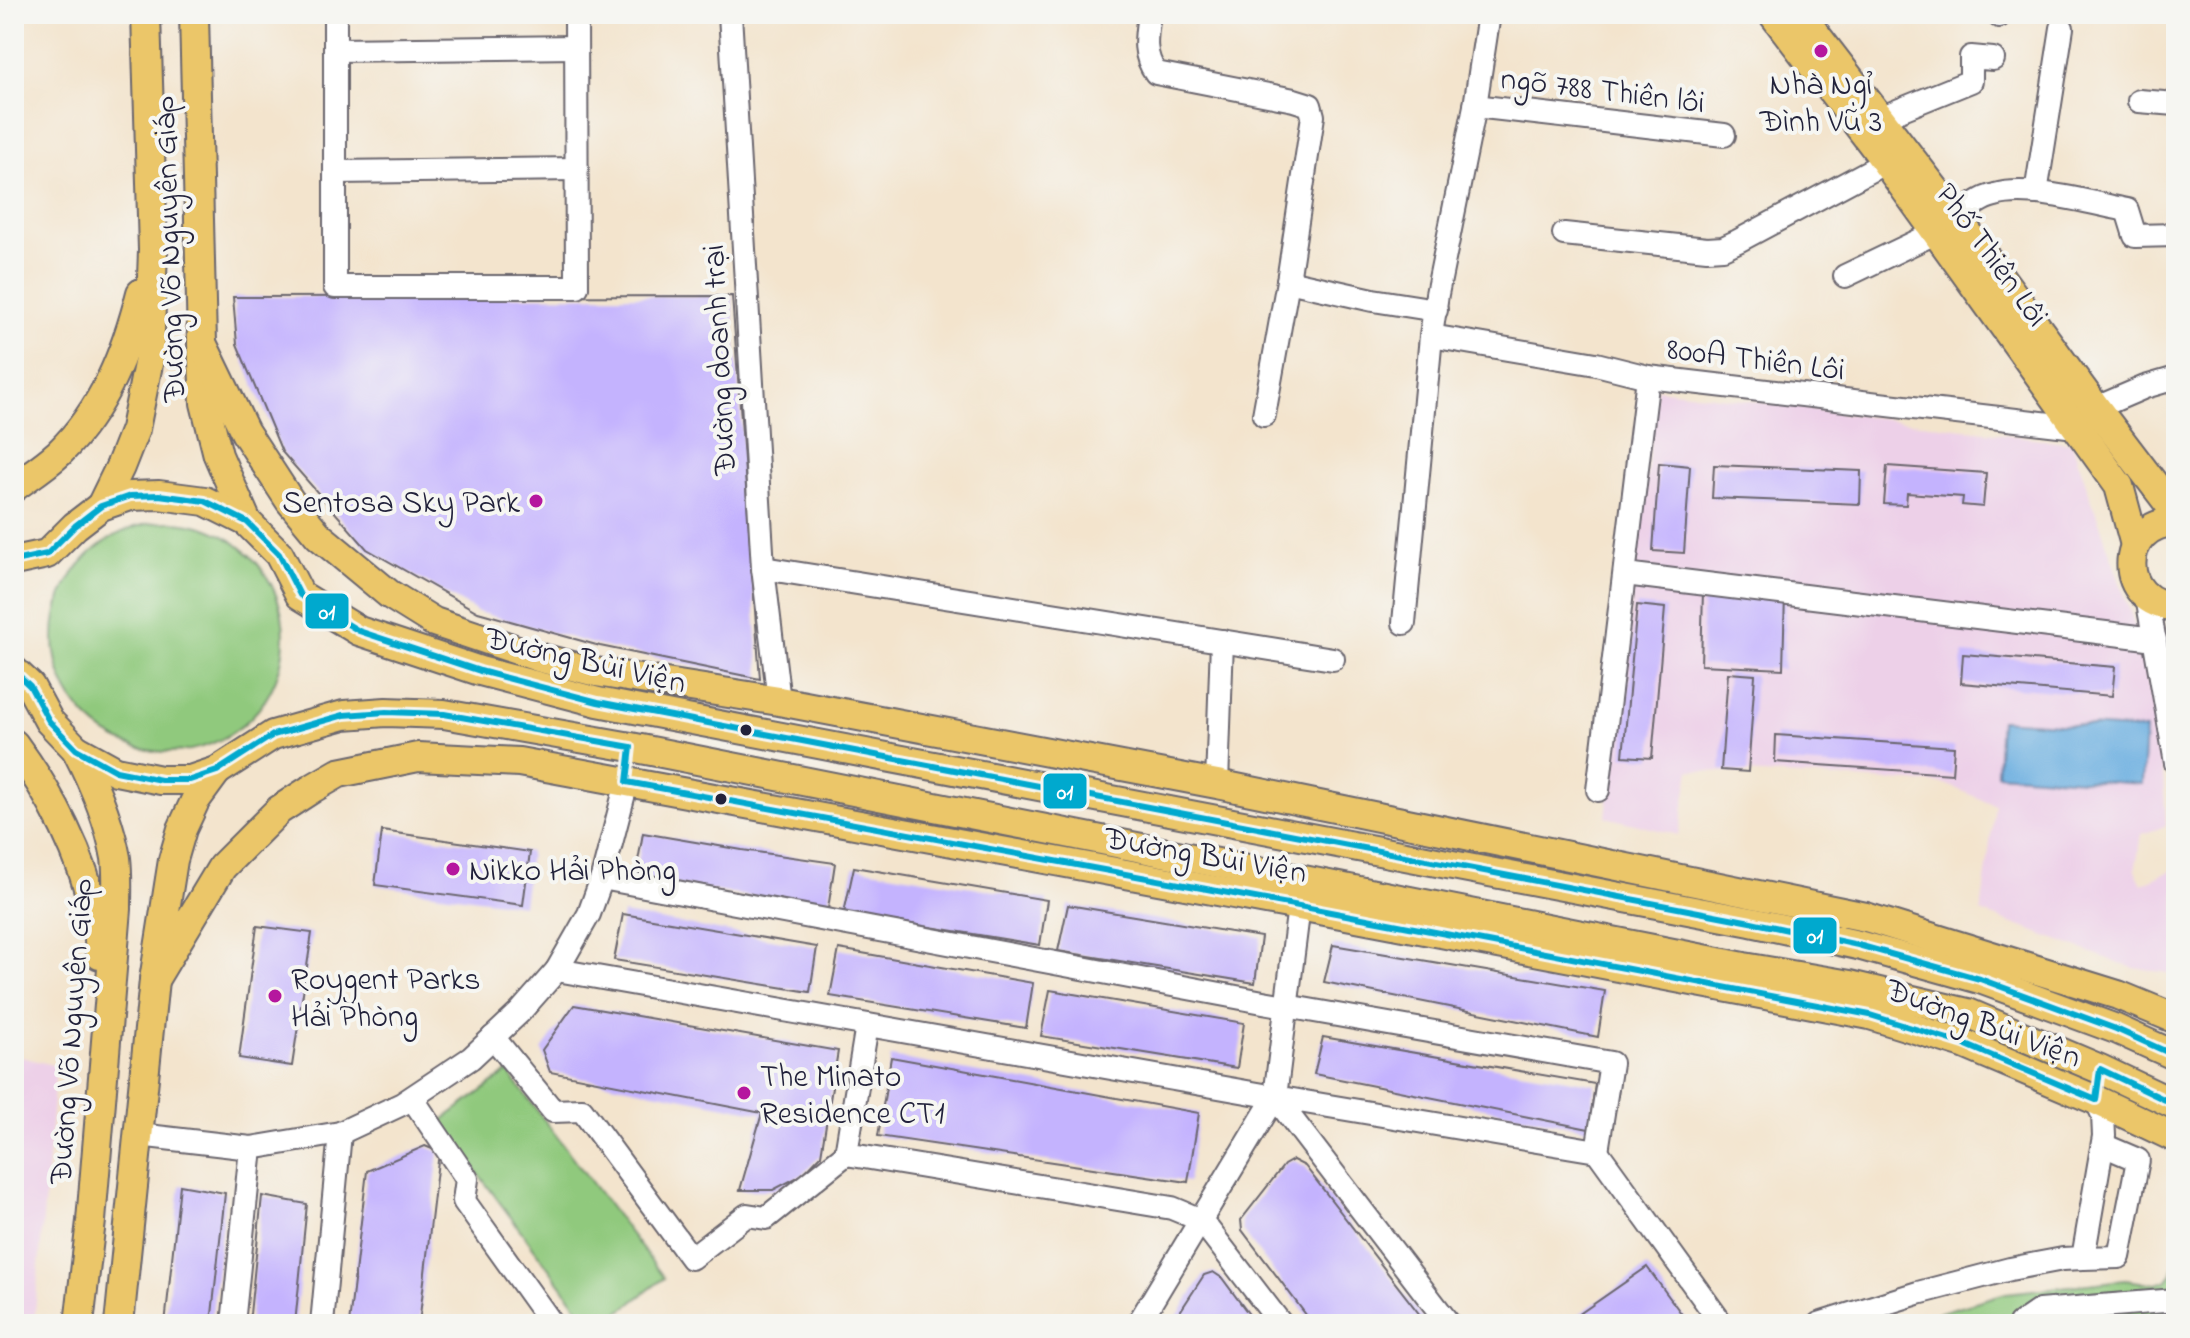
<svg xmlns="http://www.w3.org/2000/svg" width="2190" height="1338" font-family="'Indie Flower',sans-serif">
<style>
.built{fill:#edd0e8}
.green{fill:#90c97d;stroke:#59765c;stroke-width:2}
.water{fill:#6baee0;stroke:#46688e;stroke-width:2}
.building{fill:#c4b3fe}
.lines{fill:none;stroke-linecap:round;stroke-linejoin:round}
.minor-casing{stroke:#6b666e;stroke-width:26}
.major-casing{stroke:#6b666e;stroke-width:32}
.minor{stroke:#fff;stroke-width:22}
.major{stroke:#ebc669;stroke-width:28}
.bus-1-casing{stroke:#f6f6f2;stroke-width:12}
.bus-1{stroke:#00a9ce;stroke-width:6}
.poi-dot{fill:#b5179e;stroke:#f6f6f2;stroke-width:3}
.bus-dot{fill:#22223b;stroke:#f6f6f2;stroke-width:3}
.labels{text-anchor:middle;stroke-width:8;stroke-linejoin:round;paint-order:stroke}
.poi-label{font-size:32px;fill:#22223b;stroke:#f6f6f2;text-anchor:start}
.street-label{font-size:32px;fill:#22223b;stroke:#f6f6f2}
.line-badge{stroke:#f6f6f2;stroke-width:3}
.badge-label{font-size:22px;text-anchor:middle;font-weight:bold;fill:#fff}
</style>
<rect width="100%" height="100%" fill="#f6f6f2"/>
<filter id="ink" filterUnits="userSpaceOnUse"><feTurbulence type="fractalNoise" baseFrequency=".0125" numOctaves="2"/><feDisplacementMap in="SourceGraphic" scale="16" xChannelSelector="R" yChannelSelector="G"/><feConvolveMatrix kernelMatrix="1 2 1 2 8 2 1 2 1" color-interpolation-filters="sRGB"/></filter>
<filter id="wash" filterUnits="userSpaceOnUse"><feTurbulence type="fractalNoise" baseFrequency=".006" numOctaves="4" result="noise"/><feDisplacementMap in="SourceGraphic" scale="32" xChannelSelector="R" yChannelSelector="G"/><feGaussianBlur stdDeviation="1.8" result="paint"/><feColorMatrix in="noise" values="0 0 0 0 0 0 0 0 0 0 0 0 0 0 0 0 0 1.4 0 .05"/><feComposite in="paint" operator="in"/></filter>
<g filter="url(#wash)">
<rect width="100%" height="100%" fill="#f3e4cd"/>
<!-- built -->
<g class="built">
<path d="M1657,389l415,54 65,189 24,108 5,86 -24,8 -7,36 7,14 33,-15 1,105 -43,-6 -152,-56 14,-107 -50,-21 -255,-14 -11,65 -73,-18z"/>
<path d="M14,1055l42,11 -22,258h-20z"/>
</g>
<!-- green -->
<g class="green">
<circle cx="169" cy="637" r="115"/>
<path d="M508,1072l156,206 -60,46h-14l-150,-202z"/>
<path d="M2176,1252v72h-277l107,-31 119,-13 31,4 10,-3 6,-8z"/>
</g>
<!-- water -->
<path class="water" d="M2000,720l145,10 -3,54 -145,-10z"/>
<g id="blocks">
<!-- building -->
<g class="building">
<path d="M732,296l28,383 -160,-33 -122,-34 -111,-63 -85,-97 -45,-108 -4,-47z"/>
<path d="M1659,463l31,3 -6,87 -31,-2z"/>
<path d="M1714,465l147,6 -1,33 -148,-6z"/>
<path d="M1887,466l99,7 -3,34 -21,-2 1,-8 -56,-4 -1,12 -22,-1z"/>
<path d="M1703,591l82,3 -2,75 -82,-4z"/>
<path d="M1637,605l28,3 -13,150 -29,-2z"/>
<path d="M1963,654l152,13 -3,29 -151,-13z"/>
<path d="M1728,673l27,2 -7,97 -27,-2z"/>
<path d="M1776,735l178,12 -2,27 -177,-12z"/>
<path d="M382,831l148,21 -7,53 -148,-20z"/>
<path d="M643,833l99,17 93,13 -7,46 -193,-31z"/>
<path d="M854,867l193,33 -7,45 -196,-32z"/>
<path d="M1068,905l193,32 -6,46 -197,-32z"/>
<path d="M623,914l194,33 -7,45 -196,-32z"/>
<path d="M257,926l55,7 -20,133 -53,-8z"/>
<path d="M1333,945l272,46 -7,46 -274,-55z"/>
<path d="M839,949l194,34 -7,45 -196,-32z"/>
<path d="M1050,990l194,33 -7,45 -196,-32z"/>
<path d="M574,1005l264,46 -17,104 -19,20 -29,15h-33l22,-77 -212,-41 -8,-22z"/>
<path d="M1323,1037l272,47 -6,45 -275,-55z"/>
<path d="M891,1057l308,56 -11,69 -310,-46z"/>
<path d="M425,1146l14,6 -20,172h-70l18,-153z"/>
<path d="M1293,1160l12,6 122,158h-114l-71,-94 -1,-10 43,-55z"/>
<path d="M180,1185l45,8 -14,131h-46z"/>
<path d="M262,1196l45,8 -12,120h-46z"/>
<path d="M1647,1267l42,57h-124z"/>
<path d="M1213,1272l9,6 34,46h-84l32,-49z"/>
</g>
</g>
</g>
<g filter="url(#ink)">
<use href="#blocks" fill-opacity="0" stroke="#6b666e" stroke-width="2"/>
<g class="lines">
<!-- minor casing -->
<g class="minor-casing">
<g id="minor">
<path d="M335,14v273h242l-1,-273"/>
<path d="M730,14l33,554 16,133"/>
<path d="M1149,14c-3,22 -7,40 7,59l138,27 16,5 3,11 -25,165 -24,134"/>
<path d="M1999,16v-2"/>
<path d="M335,50l241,-3"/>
<path d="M2139,101l37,3"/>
<path d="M1475,106l249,29"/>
<path d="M1880,118l91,-37v-24l22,2"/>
<path d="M335,172l242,-3"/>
<path d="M2036,193l26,-165"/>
<path d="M1957,218c11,-9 23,-20 38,-23 34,-10 96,8 132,15l8,26 41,-1"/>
<path d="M1564,234l143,15 16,-1 15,-7 148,-79"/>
<path d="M1845,276l90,-43"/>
<path d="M1288,281l85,19 63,10"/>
<path d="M1431,336l165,28 52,13 428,50 20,-19 49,-21 31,-9"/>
<path d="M763,568l570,91"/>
<path d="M1625,574l530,65"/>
<path d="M2147,597l29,166"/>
<path d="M1404,623l27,-287 6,-42 38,-188 14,-92"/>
<path d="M1217,784l5,-143"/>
<path d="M1598,790l50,-413"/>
<path d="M602,878l661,124 348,61 -14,88"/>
<path d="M557,970l718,127 322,54 125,173"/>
<path d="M867,1025l-21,129 326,54 29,12 80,104"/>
<path d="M493,1037l60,74 29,-1 109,148 56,-43 19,3 80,-64"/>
<path d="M1275,1097l174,227"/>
<path d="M412,1098l55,81 -3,22 88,123"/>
<path d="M139,1135l112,13 89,-15 62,-29 69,-46 49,-46 37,-42 32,-56 13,-36 25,-96"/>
<path d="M2083,1258l36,-1 19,-97 -35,-15"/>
<path d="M233,1324l18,-176"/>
<path d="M322,1324l18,-191"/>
<path d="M1138,1324l137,-227 24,-191"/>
<path d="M1819,1324l99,-31 92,-24 53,-10 20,-1 21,-122 -1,-21 -7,-15"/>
<path d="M2020,1324l19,-13 137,-11"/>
</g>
</g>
<!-- major casing -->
<g class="major-casing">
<g id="major">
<path d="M194,14l8,329 3,60 13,52 29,67"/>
<path d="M1773,14l101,132 245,340 16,59"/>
<path d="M1800,14l157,204 139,190 80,105"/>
<path d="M202,343l43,89 45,69 29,35 70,58 45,28 107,36 55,14 183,29 438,83 649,133 252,78 58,24"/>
<path d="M14,487c15,-11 31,-21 45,-34 45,-44 67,-101 82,-160"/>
<path d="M101,506l19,-39 15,-38 14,-70 4,-109 -7,-236"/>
<path d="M2176,522c-60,1 -59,84 0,84"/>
<path d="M14,561l33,-7 28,-28 26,-20 29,-10 29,-1 46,6 42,21 32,32 21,41 59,36 121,40 118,31 1153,220 107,23 122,34 136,50 60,27"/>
<path d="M14,671l16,15 19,35 27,28 40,22 45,9h29l27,-9 56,-36 71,-20 42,-3 58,2 187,33 1113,220 106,18 118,28 132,56 76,36"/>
<path d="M14,744c37,50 69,112 82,174 3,12 3,25 4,37"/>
<path d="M76,749c18,35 33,70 40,109 2,16 1,34 1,51l-26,312 -12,103"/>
<path d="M154,980l68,-113 57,-57 34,-22 26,-15 79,-16 101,5 780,144 571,109 94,29 132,56 80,38"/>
<path d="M119,1324l35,-344 19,-120 9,-31 13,-28 22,-30"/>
</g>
</g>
<!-- minor -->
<use href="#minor" class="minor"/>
<!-- major -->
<use href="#major" class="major"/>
<!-- bus-1 casing -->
<g class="bus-1-casing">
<g id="bus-1">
<path d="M14,561l33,-7 28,-28 26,-20 29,-10 29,-1 46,6 42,21 32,32 21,41 59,36 121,40 118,31 1153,220 107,23 122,34 136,50 60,27"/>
<path d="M14,671l16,15 19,35 27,28 40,22 45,9h29l27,-9 56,-36 71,-20 42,-3 58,2 187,33 -4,35 672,124 571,109 94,29 132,56 4,-31 76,36"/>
</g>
</g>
<!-- bus-1 -->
<use href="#bus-1" class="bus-1"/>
</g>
</g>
<!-- markers -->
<g class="poi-dot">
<circle cx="1821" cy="51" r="8"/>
<circle cx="536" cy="501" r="8"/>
<circle cx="453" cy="869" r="8"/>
<circle cx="275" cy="996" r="8"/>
<circle cx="744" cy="1093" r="8"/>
</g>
<g class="bus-dot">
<circle cx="746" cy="730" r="7"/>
<circle cx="721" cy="799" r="7"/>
</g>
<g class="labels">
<!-- poi labels -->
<g class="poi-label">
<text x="1821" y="94" text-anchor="middle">Nhà Ngỉ<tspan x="1821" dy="37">Đình Vũ 3</tspan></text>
<text x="520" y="512" text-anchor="end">Sentosa Sky Park</text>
<text x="469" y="880">Nikko Hải Phòng</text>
<text x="291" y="989">Roygent Parks<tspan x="291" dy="37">Hải Phòng</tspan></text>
<text x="760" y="1086">The Minato<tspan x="760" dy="37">Residence CT1</tspan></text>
</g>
<!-- street labels -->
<g class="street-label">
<text transform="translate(1603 89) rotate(7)" y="11">ngõ 788 Thiên lôi</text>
<text transform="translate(168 249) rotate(-92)" y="11">Đường Võ Nguyên Giáp</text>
<text transform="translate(1993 254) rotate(54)" y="11">Phố Thiên Lôi</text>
<text transform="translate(1756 358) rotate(7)" y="11">800A Thiên Lôi</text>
<text transform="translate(718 360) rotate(-93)" y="11">Đường doanh trại</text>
<text transform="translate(586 659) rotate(13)" y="11">Đường Bùi Viện</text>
<text transform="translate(1206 854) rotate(10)" y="11">Đường Bùi Viện</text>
<text transform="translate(1984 1022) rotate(20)" y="11">Đường Bùi Viện</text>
<text transform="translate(70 1031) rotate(-86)" y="11">Đường Võ Nguyên Giáp</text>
</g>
</g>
<g class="line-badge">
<rect x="304" y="592" width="46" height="38" rx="8" fill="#00a9ce"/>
<rect x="1042" y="772" width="46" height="38" rx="8" fill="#00a9ce"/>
<rect x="1792" y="916" width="46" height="39" rx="8" fill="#00a9ce"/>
</g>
<g class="badge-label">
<text x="327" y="619">01</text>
<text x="1065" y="799">01</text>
<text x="1815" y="943">01</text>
</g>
<!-- margin -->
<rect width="2190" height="1338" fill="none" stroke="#f6f6f2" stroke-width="48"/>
</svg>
